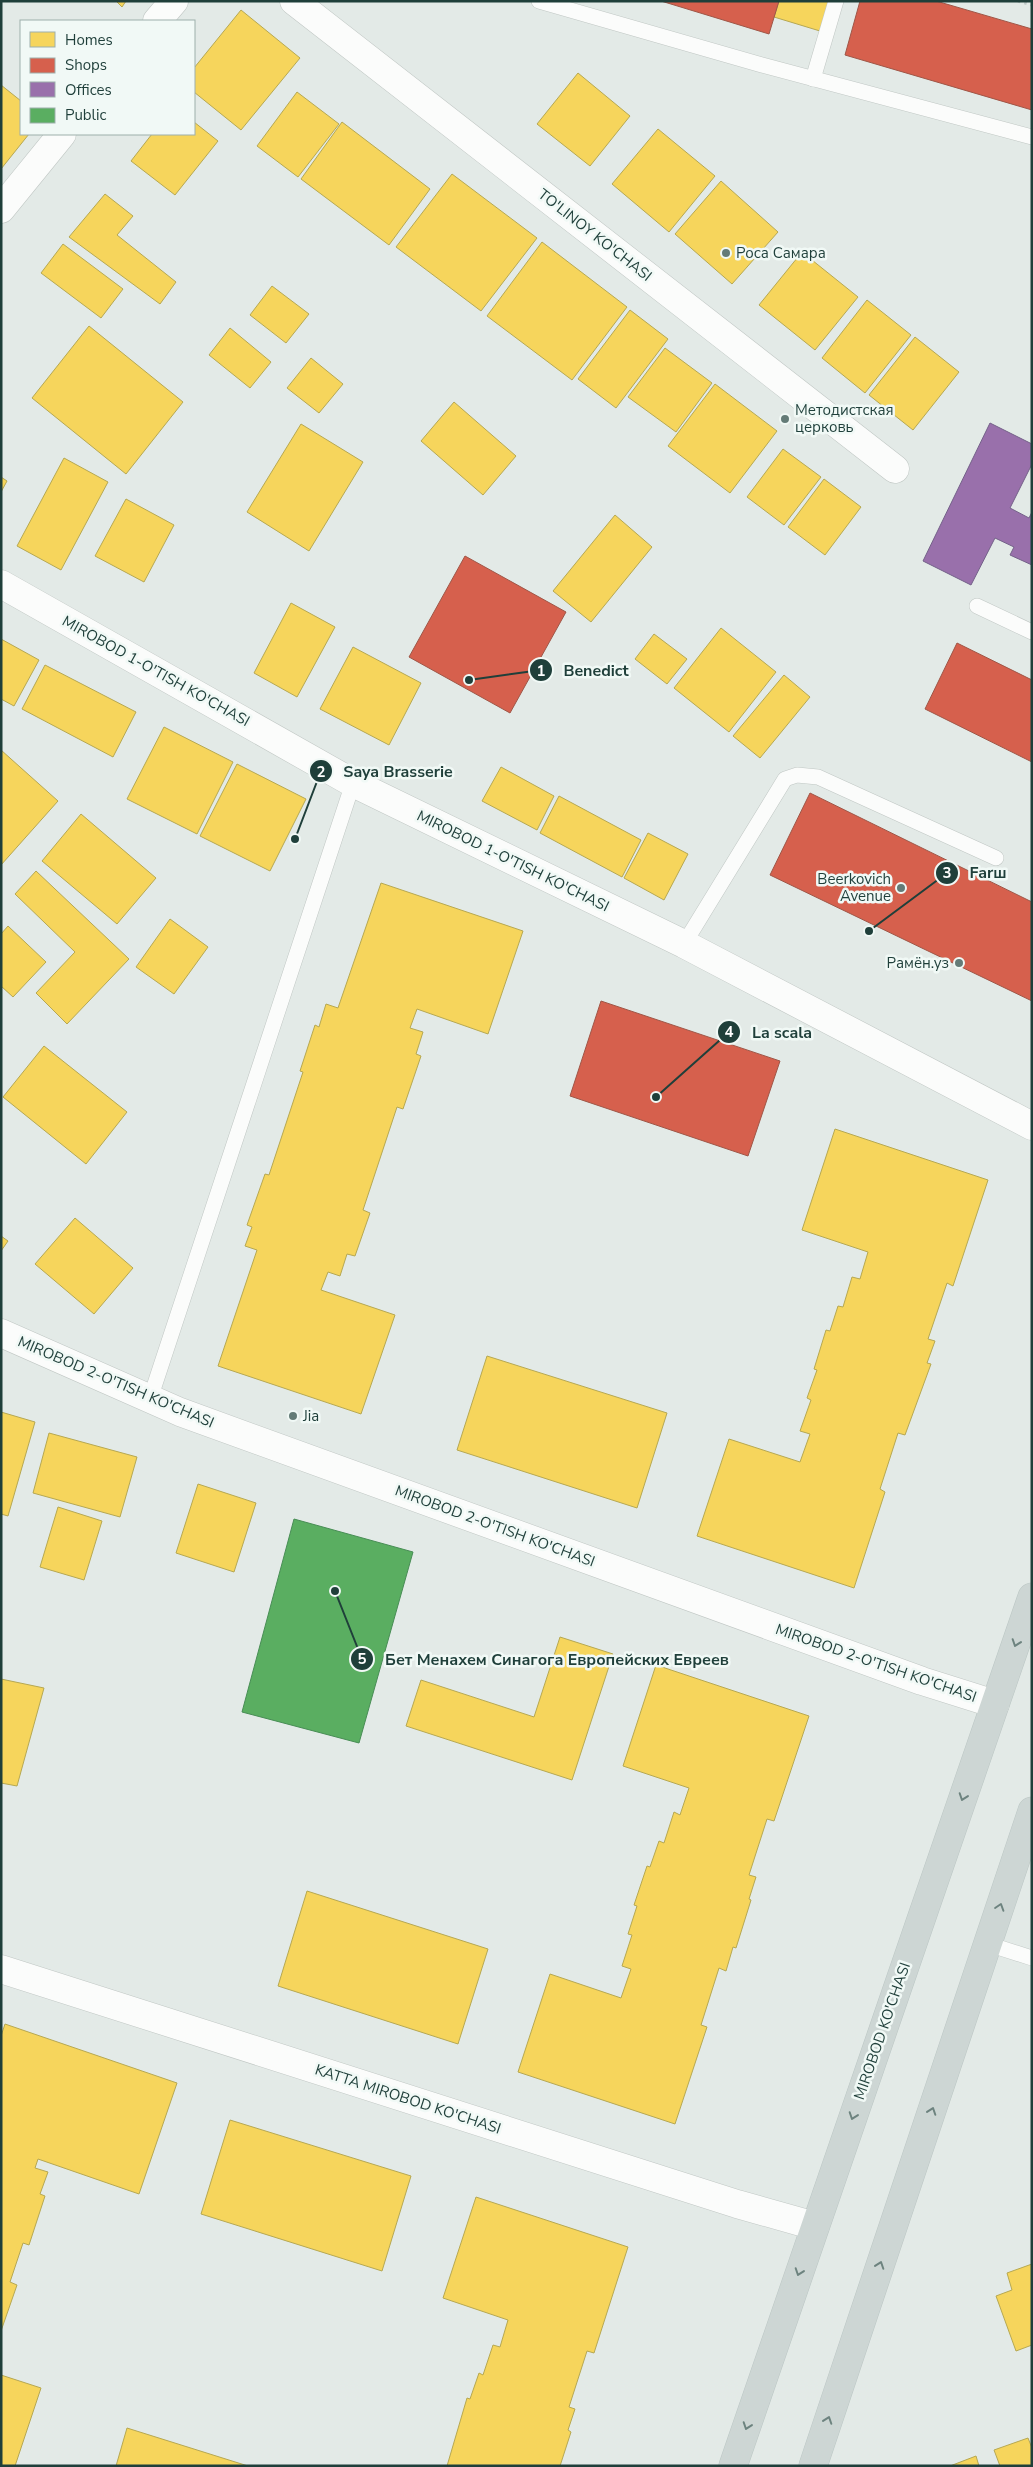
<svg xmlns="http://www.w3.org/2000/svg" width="1033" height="2467" font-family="'Nunito Sans',sans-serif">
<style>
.homes{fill:#f6d55c;stroke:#b6a852}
.shops{fill:#d6604d;stroke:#9f5647}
.offices{fill:#9970ab;stroke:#746189}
.public{fill:#5aae61;stroke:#488d55}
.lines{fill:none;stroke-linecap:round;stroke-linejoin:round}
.service-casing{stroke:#c0c7c4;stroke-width:16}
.minor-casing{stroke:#c0c7c4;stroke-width:29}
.primary-casing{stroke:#bbc6c4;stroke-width:29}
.path{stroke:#c0cac8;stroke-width:3;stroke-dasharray:2.5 4;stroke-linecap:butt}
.service{stroke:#fbfcfb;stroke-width:15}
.minor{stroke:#fbfcfb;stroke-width:28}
.primary{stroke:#cdd6d4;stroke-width:28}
.oneway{stroke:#6d837f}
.poi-dot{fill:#647b77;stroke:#f1f9f6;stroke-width:2}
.labels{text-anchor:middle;stroke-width:5;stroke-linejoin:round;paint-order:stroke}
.street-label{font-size:15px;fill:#1f3f3a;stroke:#f1f9f6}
.poi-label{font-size:15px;fill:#1f3f3a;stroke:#f1f9f6;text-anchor:start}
.leader{fill:none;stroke:#1f3f3a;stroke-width:2}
.callout-dot{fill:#1f3f3a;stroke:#f1f9f6;stroke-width:2}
.mark-label{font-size:15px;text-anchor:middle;font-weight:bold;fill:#fff}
.callout-label{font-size:16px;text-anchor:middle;font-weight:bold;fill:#1f3f3a;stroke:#f1f9f6;stroke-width:5;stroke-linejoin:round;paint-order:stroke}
</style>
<rect width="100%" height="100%" fill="#e3eae7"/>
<!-- homes -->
<g class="homes">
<path d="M116,1h10l-4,6z"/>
<path d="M779,1h50l-9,30 -46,-14z"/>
<path d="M241,10l59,48 -59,72 -47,-38v-24z"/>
<path d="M578,73l52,43 -40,50 -53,-42z"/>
<path d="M1,85l20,16v33h8l-28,35z"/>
<path d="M297,92l42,32 -41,53 -41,-31z"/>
<path d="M194,122l24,19 -43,54 -44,-34 21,-27h42z"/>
<path d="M342,122l88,67 -41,56 -88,-66z"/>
<path d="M658,129l57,47 -46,56 -57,-48z"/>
<path d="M452,174l85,64 -56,73 -85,-64z"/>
<path d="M721,181l57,51 -46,52 -57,-50z"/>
<path d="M105,194l28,22 -16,19 59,47 -16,22 -91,-67z"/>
<path d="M542,242l85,65 -55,73 -85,-64z"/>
<path d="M63,244l60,45 -22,29 -60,-45z"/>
<path d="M802,252l56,45 -43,53 -56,-45z"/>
<path d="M272,286l37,28 -23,29 -36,-28z"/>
<path d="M867,300l44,35 -46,58 -43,-35z"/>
<path d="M630,310l38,29 -52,69 -38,-29z"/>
<path d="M89,326l94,76 -57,72 -94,-76z"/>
<path d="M230,328l41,34 -21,26 -41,-33z"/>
<path d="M915,337l44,35 -46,58 -44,-35z"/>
<path d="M665,348l47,35 -36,49 -48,-35z"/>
<path d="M311,358l32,26 -24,29 -32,-25z"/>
<path d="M715,384l62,47 -47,62 -62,-47z"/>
<path d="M454,402l62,54 -33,39 -62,-54z"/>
<path d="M301,424l62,38 -54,89 -62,-39z"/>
<path d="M783,449l38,28 -37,48 -37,-28z"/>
<path d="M64,458l44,24 -47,88 -44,-24z"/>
<path d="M1,477l6,4 -6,11z"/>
<path d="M824,479l37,28 -36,48 -37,-28z"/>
<path d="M126,499l48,26 -30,57 -49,-26z"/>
<path d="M615,515l37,32 -61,75 -38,-31z"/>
<path d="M291,603l44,24 -38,70 -43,-24z"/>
<path d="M721,628l55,44 -47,60 -55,-44z"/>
<path d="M654,634l33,25 -20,25 -32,-25z"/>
<path d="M1,639l38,21 -25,46 -13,-7z"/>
<path d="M353,647l68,36 -32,62 -69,-36z"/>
<path d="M45,665l91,47 -23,45 -91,-48z"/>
<path d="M784,675l26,22 -50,61 -27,-22z"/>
<path d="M164,727l69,35 -36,72 -70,-35z"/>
<path d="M1,750l57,51 -57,64z"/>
<path d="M237,764l69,35 -36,72 -70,-35z"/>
<path d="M501,767l53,29 -17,34 -55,-29z"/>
<path d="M559,796l82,44 -19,37 -82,-44z"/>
<path d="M81,814l75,64 -39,46 -75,-63z"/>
<path d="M648,833l40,21 -24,46 -40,-22z"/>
<path d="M36,871l93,88 -62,65 -31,-31 39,-41 -60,-58z"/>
<path d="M381,883l142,48 -35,103 -71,-25 -7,19 13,4 -7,22 5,2 -18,53 -6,-2 -34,103 7,3 -15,43 -8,-2 -7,22 -12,-4 -7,18 74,25 -34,99 -143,-48 39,-116 -12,-4 7,-19 -5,-2 18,-51 4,1 34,-103 -3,-1 15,-46 4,2 7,-23 12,4z"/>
<path d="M170,919l38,28 -34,47 -38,-27z"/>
<path d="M8,926l38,36 -33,35 -12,-11v-52z"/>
<path d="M44,1046l83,66 -41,52 -83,-67z"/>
<path d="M835,1129l153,51 -35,106 -6,-3 -19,56 7,2 -8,22 4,1 -26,71 -7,-2 -18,56 5,3 -31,96 -157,-52 32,-97 71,23 10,-28 -10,-3 11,-31 -4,-2 10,-28 -3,-1 12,-39 4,1 8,-25 5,1 9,-30 8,2 8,-27 -66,-22z"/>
<path d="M75,1218l58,50 -39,46 -59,-50z"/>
<path d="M1,1236l7,5 -7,10z"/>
<path d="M487,1356l180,57 -30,95 -180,-58z"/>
<path d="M1,1412l34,10 -27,94 -7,-2z"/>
<path d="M49,1433l88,24 -17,60 -87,-24z"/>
<path d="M198,1484l58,19 -22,69 -58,-19z"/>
<path d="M58,1507l44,14 -18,59 -44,-13z"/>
<path d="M560,1637l53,17 -41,126 -166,-54 15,-46 113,37z"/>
<path d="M656,1665l153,51 -35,105 -7,-2 -18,56 7,2 -7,22 2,1 -15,48 -3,-1 -7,24 -7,-3 -18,57 6,2 -32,97 -157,-52 32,-98 71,24 10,-29 -9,-3 10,-31 -4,-1 9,-28 -3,-1 13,-39 3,1 9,-26 5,2 10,-31 6,3 9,-27 -66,-22z"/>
<path d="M1,1679l43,9 -27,98 -16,-3z"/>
<path d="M307,1891l181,58 -30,95 -180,-58z"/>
<path d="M5,2024l172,59 -38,111 -101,-35 -3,9 13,4 -8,22 5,2 -16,49 -6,-2 -13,39 7,3 -16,46v-295z"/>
<path d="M230,2120l181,56 -29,95 -181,-57z"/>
<path d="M476,2197l152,50 -34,106 -7,-2 -18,56 6,2 -7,21 3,2 -11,34h-113l20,-68 3,1 9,-26 4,2 10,-30 7,2 8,-27 -65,-22z"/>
<path d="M1032,2264v81l-16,6 -20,-55 16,-6 -5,-17z"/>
<path d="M1,2375l40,13 -26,78h-14z"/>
<path d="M127,2428l121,38h-132z"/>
<path d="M1028,2438l4,10v18h-32l-6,-16z"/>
<path d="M976,2456l3,10h-29z"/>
</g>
<!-- shops -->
<g class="shops">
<path d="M661,1h118l-10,33z"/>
<path d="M860,1h76l96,28v81l-187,-55z"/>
<path d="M465,556l101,56 -56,101 -101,-56z"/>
<path d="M957,643l75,37v82l-107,-53z"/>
<path d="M810,793l222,109v99l-262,-126z"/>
<path d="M601,1001l179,60 -32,95 -178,-60z"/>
</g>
<!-- offices -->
<path class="offices" d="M990,423l42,21v20l-22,44 19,10 3,-6v53l-22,-10 4,-8 -19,-9 -24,47 -48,-24z"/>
<!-- public -->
<path class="public" d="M294,1519l119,33 -54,191 -117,-31z"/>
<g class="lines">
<!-- service casing -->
<g class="service-casing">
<g id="service">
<path d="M539,1l223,64 270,72"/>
<path d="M813,79l23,-78"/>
<path d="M977,606l55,26"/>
<path d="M684,944l101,-165 12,-4 21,2 178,81"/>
<path d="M150,1399l203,-616"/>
<path d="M988,1944l44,14"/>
</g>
</g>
<!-- minor casing -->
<g class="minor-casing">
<g id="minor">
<path d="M294,1l601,468"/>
<path d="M157,21l17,-20"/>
<path d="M1,209l61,-75"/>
<path d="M1,584l352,199 331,161 348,182"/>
<path d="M1,1333l179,79 742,269 73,23"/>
<path d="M1,1969l736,235 78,22"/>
</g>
</g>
<!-- primary casing -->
<g class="primary-casing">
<g id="primary">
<path d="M733,2466l299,-869"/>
<path d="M813,2466l219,-655"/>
</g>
</g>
<!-- path -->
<path class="path" d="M1018,1l14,4"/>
<!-- service -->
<use href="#service" class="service"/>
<!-- minor -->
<use href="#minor" class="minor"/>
<!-- primary -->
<use href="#primary" class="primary"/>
</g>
<!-- one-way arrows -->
<defs><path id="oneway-chevron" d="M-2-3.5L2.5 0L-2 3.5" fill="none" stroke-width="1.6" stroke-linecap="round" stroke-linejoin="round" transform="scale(1.25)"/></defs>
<g class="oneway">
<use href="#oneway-chevron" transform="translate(1016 1643) rotate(109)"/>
<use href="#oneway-chevron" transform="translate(963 1797) rotate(109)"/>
<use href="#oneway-chevron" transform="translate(1000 1907) rotate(-72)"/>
<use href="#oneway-chevron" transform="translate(932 2111) rotate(-71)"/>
<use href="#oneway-chevron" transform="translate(853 2116) rotate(109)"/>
<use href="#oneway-chevron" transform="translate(880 2265) rotate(-71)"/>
<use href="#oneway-chevron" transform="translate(799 2272) rotate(109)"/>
<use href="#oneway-chevron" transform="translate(828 2420) rotate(-71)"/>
<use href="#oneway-chevron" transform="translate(747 2426) rotate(109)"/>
</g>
<!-- markers -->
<g class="poi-dot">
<circle cx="726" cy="253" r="5"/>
<circle cx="785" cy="419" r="5"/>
<circle cx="901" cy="888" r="5"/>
<circle cx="959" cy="963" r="5"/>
<circle cx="293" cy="1416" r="5"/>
</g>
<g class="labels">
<!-- street labels -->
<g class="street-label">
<text transform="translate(595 235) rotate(38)" y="5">TO'LINOY KO'CHASI</text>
<text transform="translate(156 671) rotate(29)" y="5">MIROBOD 1-O'TISH KO'CHASI</text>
<text transform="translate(513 861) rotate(26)" y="5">MIROBOD 1-O'TISH KO'CHASI</text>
<text transform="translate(116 1382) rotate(23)" y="5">MIROBOD 2-O'TISH KO'CHASI</text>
<text transform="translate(495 1526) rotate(20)" y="5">MIROBOD 2-O'TISH KO'CHASI</text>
<text transform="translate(876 1663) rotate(19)" y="5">MIROBOD 2-O'TISH KO'CHASI</text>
<text transform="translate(882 2031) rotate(-71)" y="5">MIROBOD KO'CHASI</text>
<text transform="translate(408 2099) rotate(18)" y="5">KATTA MIROBOD KO'CHASI</text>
</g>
<!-- poi labels -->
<g class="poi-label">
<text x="736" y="258">Роса Самара</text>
<text x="795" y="415">Методистская<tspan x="795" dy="17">церковь</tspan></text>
<text x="891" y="884" text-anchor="end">Beerkovich<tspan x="891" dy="17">Avenue</tspan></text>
<text x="949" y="968" text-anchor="end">Рамён.уз</text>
<text x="303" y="1421">Jia</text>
</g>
</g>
<!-- callouts -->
<path class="leader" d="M469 680L541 670M295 839L321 771M869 931L947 873M656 1097L729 1032M335 1591L362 1659"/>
<g class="callout-dot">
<circle cx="469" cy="680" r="5"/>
<circle cx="295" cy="839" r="5"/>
<circle cx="869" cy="931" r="5"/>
<circle cx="656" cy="1097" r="5"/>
<circle cx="335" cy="1591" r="5"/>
<circle cx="541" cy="670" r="12"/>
<circle cx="321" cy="771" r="12"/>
<circle cx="947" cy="873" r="12"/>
<circle cx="729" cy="1032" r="12"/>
<circle cx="362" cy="1659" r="12"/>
</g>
<g class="mark-label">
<text x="541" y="676">1</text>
<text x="321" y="777">2</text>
<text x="947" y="878">3</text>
<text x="729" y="1037">4</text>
<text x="362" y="1664">5</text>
</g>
<g class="callout-label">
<text x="596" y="676">Benedict</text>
<text x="398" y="777">Saya Brasserie</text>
<text x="988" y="878">Farш</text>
<text x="782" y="1038">La scala</text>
<text x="557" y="1665">Бет Менахем Синагога Европейских Евреев</text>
</g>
<!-- border -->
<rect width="1033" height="2467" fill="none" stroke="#1f3f3a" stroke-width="5"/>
<!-- legend -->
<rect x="20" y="20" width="175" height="115" fill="#f1f9f6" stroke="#9dafab"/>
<rect x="30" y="32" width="25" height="15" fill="#f6d55c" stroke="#9dafab"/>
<text x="65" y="45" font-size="15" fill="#1f3f3a">Homes</text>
<rect x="30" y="58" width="25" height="15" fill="#d6604d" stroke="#9dafab"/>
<text x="65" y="70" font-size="15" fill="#1f3f3a">Shops</text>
<rect x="30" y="82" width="25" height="15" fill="#9970ab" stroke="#9dafab"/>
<text x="65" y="95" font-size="15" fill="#1f3f3a">Offices</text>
<rect x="30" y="108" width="25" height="15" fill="#5aae61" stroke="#9dafab"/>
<text x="65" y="120" font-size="15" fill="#1f3f3a">Public</text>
</svg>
